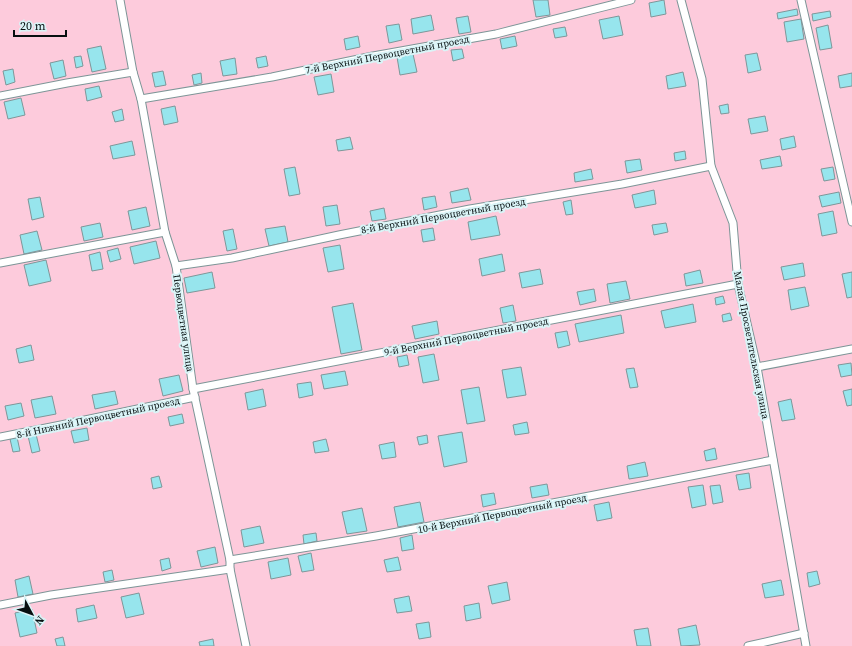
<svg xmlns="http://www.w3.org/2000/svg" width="852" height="646" font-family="'Source Serif 4',serif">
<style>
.garden{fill:#fdcbdc}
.building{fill:#97e5ed;stroke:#7e9799}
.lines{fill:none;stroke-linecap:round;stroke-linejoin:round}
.service-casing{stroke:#7d9597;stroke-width:9}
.service{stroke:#fff;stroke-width:7}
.labels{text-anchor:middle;stroke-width:4;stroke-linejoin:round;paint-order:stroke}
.street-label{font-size:10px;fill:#070f10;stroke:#daf4f7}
</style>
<rect width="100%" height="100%" fill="#daf4f7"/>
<!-- garden -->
<rect class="garden" x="0" y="0" width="852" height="646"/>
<!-- building -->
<g class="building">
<path d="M533,0h15l2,15 -14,2z"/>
<path d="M664,0l2,14 -15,3 -2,-14z"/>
<path d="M797,9l1,6 -20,4 -1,-6z"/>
<path d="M830,11l1,6 -18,4 -1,-7z"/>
<path d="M431,15l3,15 -21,4 -2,-15z"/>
<path d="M468,16l3,16 -12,2 -3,-16z"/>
<path d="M619,16l4,19 -20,4 -4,-19z"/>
<path d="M801,19l3,20 -17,3 -3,-20z"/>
<path d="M399,24l3,16 -13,3 -3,-17z"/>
<path d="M828,25l4,23 -12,2 -4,-22z"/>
<path d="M565,27l2,9 -12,2 -2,-9z"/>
<path d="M358,36l2,11 -14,3 -2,-11z"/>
<path d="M515,36l2,10 -15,3 -2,-10z"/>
<path d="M101,46l5,23 -14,3 -5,-23z"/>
<path d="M462,49l2,9 -11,3 -2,-11z"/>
<path d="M757,53l4,17 -13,3 -3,-18z"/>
<path d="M413,54l4,18 -17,3 -3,-18z"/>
<path d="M81,56l2,10 -7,2 -2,-11z"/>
<path d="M266,56l2,10 -10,2 -2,-10z"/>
<path d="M235,58l2,16 -14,2 -3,-15z"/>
<path d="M63,60l3,16 -12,3 -4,-16z"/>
<path d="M13,69l2,13 -9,3 -3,-14z"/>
<path d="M163,71l3,14 -11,2 -3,-14z"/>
<path d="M683,72l3,14 -18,3 -2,-13z"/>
<path d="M201,73l1,10 -8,2 -2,-10z"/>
<path d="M852,73v13l-12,2 -2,-12z"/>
<path d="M331,74l3,18 -16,3 -4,-18z"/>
<path d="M99,86l3,11 -15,4 -2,-12z"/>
<path d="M21,98l4,17 -17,4 -4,-17z"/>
<path d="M728,104l1,9 -8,1 -2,-8z"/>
<path d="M175,106l3,16 -14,3 -3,-16z"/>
<path d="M122,109l2,11 -9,2 -3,-10z"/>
<path d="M765,116l3,15 -17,3 -3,-15z"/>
<path d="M794,136l2,11 -14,3 -2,-11z"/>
<path d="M350,137l3,12 -15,2 -2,-11z"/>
<path d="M132,141l3,14 -22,4 -3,-13z"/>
<path d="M685,151l1,8 -11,2 -1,-8z"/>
<path d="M780,156l2,10 -20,3 -2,-9z"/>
<path d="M640,159l2,11 -15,3 -2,-12z"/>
<path d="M295,167l5,27 -11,2 -5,-27z"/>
<path d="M833,167l2,12 -11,2 -3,-12z"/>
<path d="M591,169l2,10 -18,3 -1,-9z"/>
<path d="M468,188l3,12 -19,3 -2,-11z"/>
<path d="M654,190l2,14 -21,4 -3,-13z"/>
<path d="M839,192l2,11 -19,4 -3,-11z"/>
<path d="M435,196l2,11 -13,3 -2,-12z"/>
<path d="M40,197l4,20 -12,3 -4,-21z"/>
<path d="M571,200l2,14 -7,1 -3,-13z"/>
<path d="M337,205l3,19 -14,2 -3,-19z"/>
<path d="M146,207l4,19 -18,4 -4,-19z"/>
<path d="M384,208l2,11 -14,2 -2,-10z"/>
<path d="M833,211l4,22 -15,3 -4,-22z"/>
<path d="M496,216l4,19 -29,5 -3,-18z"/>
<path d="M100,223l3,14 -19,4 -3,-14z"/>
<path d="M666,223l2,9 -14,3 -2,-10z"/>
<path d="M285,226l3,16 -19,4 -4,-17z"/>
<path d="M433,228l2,12 -12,2 -2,-12z"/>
<path d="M233,229l4,20 -10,2 -4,-20z"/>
<path d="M37,231l5,19 -18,4 -4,-19z"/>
<path d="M156,241l4,17 -26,6 -4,-17z"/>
<path d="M340,245l4,24 -16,3 -5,-24z"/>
<path d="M118,248l3,11 -11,3 -3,-11z"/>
<path d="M100,252l3,17 -11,2 -3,-16z"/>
<path d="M502,254l3,17 -23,5 -3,-17z"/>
<path d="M46,260l5,21 -22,5 -5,-21z"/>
<path d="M803,263l2,13 -21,4 -3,-13z"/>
<path d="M540,269l3,15 -21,4 -3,-15z"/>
<path d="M700,270l3,13 -17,3 -2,-12z"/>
<path d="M212,272l3,16 -28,5 -3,-15z"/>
<path d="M852,272v25l-5,1 -5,-24z"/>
<path d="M626,281l4,18 -20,4 -3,-19z"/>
<path d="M805,287l4,19 -18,4 -3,-20z"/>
<path d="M594,289l2,12 -16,4 -3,-13z"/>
<path d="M723,296l2,7 -9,2 -1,-7z"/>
<path d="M353,303l9,47 -21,4 -9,-47z"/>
<path d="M693,304l3,18 -31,6 -4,-17z"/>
<path d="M513,305l3,16 -13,2 -3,-15z"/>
<path d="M730,313l2,7 -9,2 -1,-7z"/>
<path d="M621,315l3,18 -45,9 -4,-18z"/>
<path d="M437,321l2,13 -24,5 -3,-13z"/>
<path d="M567,331l3,14 -12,3 -3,-15z"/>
<path d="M31,345l3,15 -15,3 -3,-14z"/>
<path d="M434,354l5,26 -16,3 -5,-26z"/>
<path d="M407,355l2,10 -10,2 -2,-10z"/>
<path d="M851,363l1,12 -11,2 -3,-12z"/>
<path d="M521,367l5,28 -19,3 -5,-28z"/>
<path d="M634,368l4,19 -8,1 -4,-19z"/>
<path d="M345,371l3,14 -24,4 -3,-14z"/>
<path d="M179,375l4,16 -20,5 -4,-17z"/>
<path d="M311,382l2,13 -14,3 -2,-14z"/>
<path d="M479,387l6,34 -18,3 -6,-34z"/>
<path d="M263,389l3,17 -18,4 -3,-17z"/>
<path d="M852,389v16l-5,1 -4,-15z"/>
<path d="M115,391l3,13 -23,5 -3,-14z"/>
<path d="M52,396l4,18 -21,4 -4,-18z"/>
<path d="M791,399l4,20 -13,2 -4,-19z"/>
<path d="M21,403l3,13 -16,4 -3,-14z"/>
<path d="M182,414l2,9 -14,3 -2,-9z"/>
<path d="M527,422l2,11 -14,2 -2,-10z"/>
<path d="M87,428l2,12 -15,3 -3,-12z"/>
<path d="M462,432l5,30 -23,5 -6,-31z"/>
<path d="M36,434l4,17 -8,2 -4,-17z"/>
<path d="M427,435l1,8 -9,2 -2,-8z"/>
<path d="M17,437l3,14 -7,1 -3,-13z"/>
<path d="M326,439l3,12 -14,2 -2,-11z"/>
<path d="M394,442l2,15 -14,2 -3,-14z"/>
<path d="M715,448l2,11 -11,2 -2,-10z"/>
<path d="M645,462l3,14 -19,3 -2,-13z"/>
<path d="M749,473l2,15 -12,2 -3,-15z"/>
<path d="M159,476l3,11 -9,2 -2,-11z"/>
<path d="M547,484l2,11 -17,3 -2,-11z"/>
<path d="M703,485l3,20 -14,3 -4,-21z"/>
<path d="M720,485l3,17 -10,2 -3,-18z"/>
<path d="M494,493l2,11 -13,3 -2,-12z"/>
<path d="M420,502l4,20 -26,5 -4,-20z"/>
<path d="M609,502l3,16 -15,3 -3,-16z"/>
<path d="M362,508l5,23 -20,3 -5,-22z"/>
<path d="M260,526l4,17 -20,4 -3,-17z"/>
<path d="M316,533l1,8 -13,3 -1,-9z"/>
<path d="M412,535l2,14 -12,2 -2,-13z"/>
<path d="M215,547l3,16 -17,4 -4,-16z"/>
<path d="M311,553l3,17 -12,2 -4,-16z"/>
<path d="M398,557l3,13 -14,2 -3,-12z"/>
<path d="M169,558l2,10 -9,3 -2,-11z"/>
<path d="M288,558l3,17 -20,4 -3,-17z"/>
<path d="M112,570l2,10 -9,2 -2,-10z"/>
<path d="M817,571l3,13 -11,3 -2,-14z"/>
<path d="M29,576l4,18 -15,3 -3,-17z"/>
<path d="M781,580l3,15 -19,3 -3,-14z"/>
<path d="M507,582l3,18 -18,4 -4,-18z"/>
<path d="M139,593l5,21 -18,4 -5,-21z"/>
<path d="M409,596l3,15 -15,2 -3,-14z"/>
<path d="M479,603l2,15 -15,3 -2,-15z"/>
<path d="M94,605l3,13 -19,4 -2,-13z"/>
<path d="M32,609l5,24 -17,4 -5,-24z"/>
<path d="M429,622l2,15 -12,2 -3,-15z"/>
<path d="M696,625l4,20 -19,1 -3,-17z"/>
<path d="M648,628l3,18h-14l-3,-16z"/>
<path d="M63,637l2,9h-8l-2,-7z"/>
<path d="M213,639l1,7h-14l-1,-4z"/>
</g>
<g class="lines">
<!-- service casing -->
<g class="service-casing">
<g id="service">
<path d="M120,0l13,72 8,27 24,133 11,34 17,123 37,171v9l16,77"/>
<path d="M681,0l21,79 9,87 22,57 5,61 19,83 49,279"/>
<path d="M801,0l51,222"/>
<path d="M0,96l67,-13 66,-11"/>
<path d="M141,99l131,-22 101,-21 123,-22 135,-34"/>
<path d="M0,263l165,-31"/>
<path d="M176,266l56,-8 107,-23 131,-26 152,-25 89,-18"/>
<path d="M757,367l95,-18"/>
<path d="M193,389l545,-105"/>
<path d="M0,437l61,-12 134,-28"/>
<path d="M230,560l146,-24 198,-37 199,-39"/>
<path d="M0,605l51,-10 179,-26"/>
<path d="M748,646l56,-13"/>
</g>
</g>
<!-- service -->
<use href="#service" class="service"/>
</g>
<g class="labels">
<!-- street labels -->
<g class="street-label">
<text transform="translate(387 54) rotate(-11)" y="4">7-й Верхний Первоцветный проезд</text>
<text transform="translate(443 215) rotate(-10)" y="4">8-й Верхний Первоцветный проезд</text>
<text transform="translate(184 323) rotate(82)" y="4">Первоцветная улица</text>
<text transform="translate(466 336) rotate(-11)" y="4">9-й Верхний Первоцветный проезд</text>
<text transform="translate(752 345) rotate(79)" y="4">Малая Просветительская улица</text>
<text transform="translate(98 417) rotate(-12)" y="4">8-й Нижний Первоцветный проезд</text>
<text transform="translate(502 513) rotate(-11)" y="4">10-й Верхний Первоцветный проезд</text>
</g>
</g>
<!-- north arrow -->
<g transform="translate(32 614) rotate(131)" stroke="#daf4f7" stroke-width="3" paint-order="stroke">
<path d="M0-3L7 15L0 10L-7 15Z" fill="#070f10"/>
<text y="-6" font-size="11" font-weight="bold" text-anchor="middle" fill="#070f10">N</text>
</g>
<!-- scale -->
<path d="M14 30v6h52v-6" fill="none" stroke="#070f10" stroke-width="2"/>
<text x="20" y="30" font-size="12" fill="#070f10" stroke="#daf4f7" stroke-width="3" paint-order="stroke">20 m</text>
</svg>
